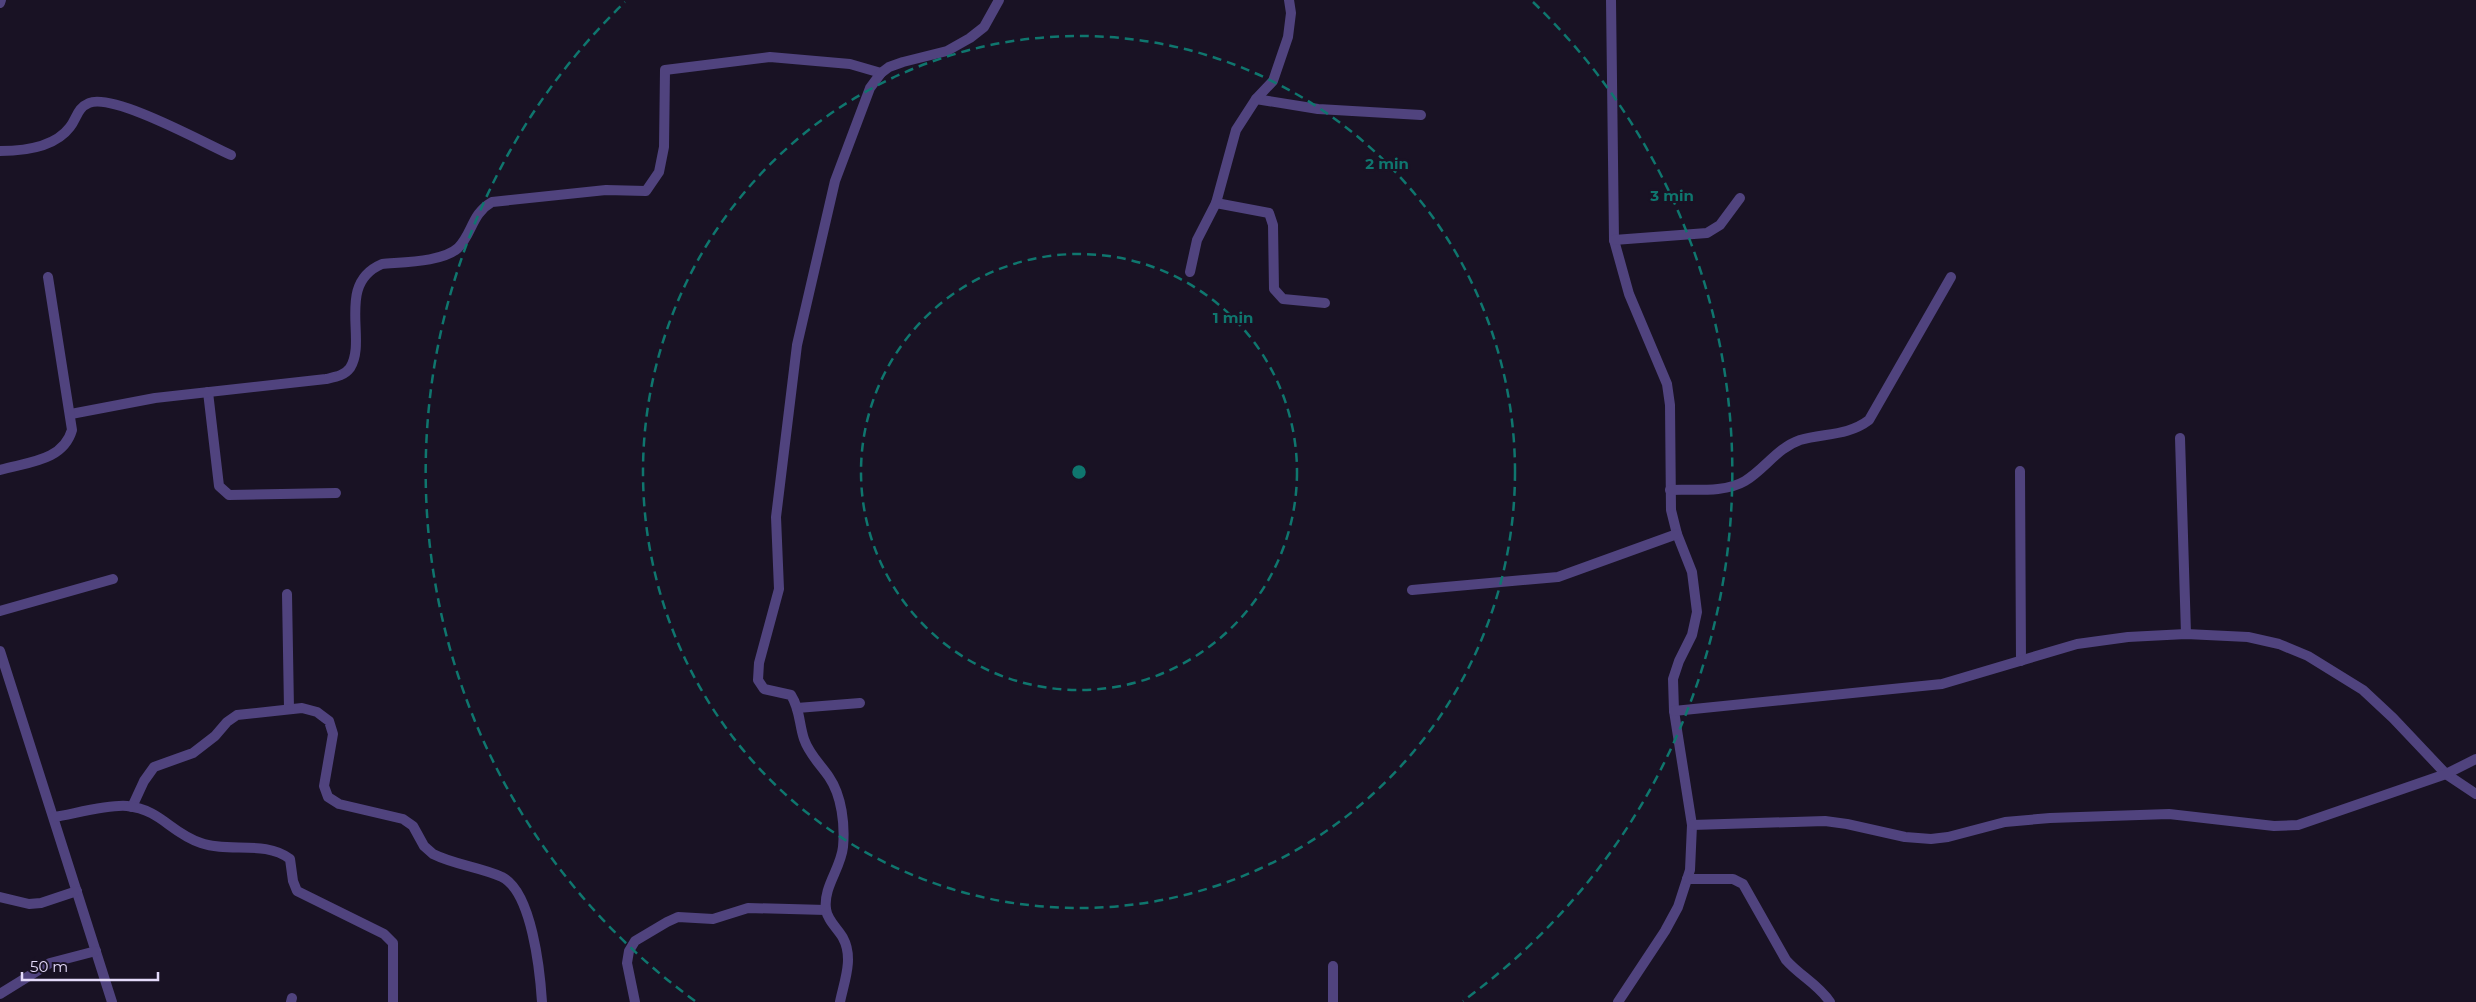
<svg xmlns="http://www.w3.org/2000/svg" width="2476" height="1002" font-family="Montserrat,sans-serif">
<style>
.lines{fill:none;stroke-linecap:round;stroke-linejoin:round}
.lane{stroke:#50437e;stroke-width:10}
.street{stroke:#50437e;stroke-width:10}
.ring{fill:none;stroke:#0f766e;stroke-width:2.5;stroke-dasharray:9 6}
.centre{fill:#0f766e;stroke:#191224;stroke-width:2.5}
.ring-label{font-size:15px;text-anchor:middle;font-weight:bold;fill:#0f766e;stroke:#191224;stroke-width:4.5;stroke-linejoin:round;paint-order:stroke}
</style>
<rect width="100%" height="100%" fill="#191224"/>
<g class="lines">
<!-- lane -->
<g class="lane">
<path d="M2180,438l6,196"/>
<path d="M2020,471l1,190"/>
<path d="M0,611l113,-32"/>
</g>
<!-- street -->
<g class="street">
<path d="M1611,0l3,240 15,54 38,90 3,21 1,105 6,24 15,38 5,40 -5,23 -13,26 -6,18 1,32 18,114 -2,45 -12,37 -13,24 -47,71"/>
<path d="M0,3l1,-3"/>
<path d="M1256,99l62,10 103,6"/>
<path d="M0,151c23,0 55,-4 70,-24 7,-9 7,-19 19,-24 25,-10 115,40 142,52"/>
<path d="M1216,203l53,10 4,12 1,64 9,10 42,4"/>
<path d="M1614,240l93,-7 13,-8 20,-27"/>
<path d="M1190,272l7,-32 19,-37 20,-73 20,-31 17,-18 15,-44 3,-24 -2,-13"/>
<path d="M208,392l11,94 10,9 107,-2"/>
<path d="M71,414l84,-16 171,-19c9,-2 18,-3 24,-11 18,-28 -15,-84 32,-104 21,-2 61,-2 76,-16 15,-15 13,-34 34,-46l114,-12 40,1 13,-19 5,-25 1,-77 105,-13 80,7 31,9"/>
<path d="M0,470c28,-8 63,-9 72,-40l-24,-153"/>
<path d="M1670,490c23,-1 55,3 75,-9 20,-12 32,-33 55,-41 24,-7 48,-4 69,-20l82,-143"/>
<path d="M1412,590l146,-13 119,-43"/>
<path d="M287,594l2,115"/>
<path d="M0,651l112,351"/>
<path d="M797,708l63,-5"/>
<path d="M1674,711l268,-27 135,-40 51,-7 58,-3 62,3 31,7 29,12 55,34 30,28 53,56 30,20"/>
<path d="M132,807l12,-26 10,-14 39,-14 22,-17 12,-14 10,-7 65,-7 15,4 12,9 4,13 -9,52 4,11 11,7 64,15 10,7 11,20 9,8c22,11 47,13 69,23 30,15 38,94 40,125"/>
<path d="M54,817c19,-3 56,-13 73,-11 35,4 42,26 74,37 28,10 64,-3 89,16l3,22 4,10 87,43 9,9v59"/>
<path d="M1692,825l133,-4 22,3 58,13 26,2 17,-2 57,-15 45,-4 119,-4 105,12 24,-1 148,-51 30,-15"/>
<path d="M1687,879h46l10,5 43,76c14,16 32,24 44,42"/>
<path d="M0,897l29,7 12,-1 36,-12"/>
<path d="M0,994l50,-31 46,-12"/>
<path d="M291,1002l1,-4"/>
<path d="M635,1002l-8,-39 2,-12 6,-10 32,-19 11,-5 35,2 35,-11 78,2"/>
<path d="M840,1002c4,-20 14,-44 3,-64 -5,-9 -16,-18 -17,-29 -3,-22 15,-41 17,-62 2,-22 -1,-51 -14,-70 -9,-13 -20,-23 -25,-38 -5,-15 -4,-30 -13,-44l-27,-6 -6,-9 1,-17 20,-74 -3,-72 21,-172 38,-164 35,-93 11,-15 8,-6 14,-5 44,-11 23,-13 14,-11 15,-27"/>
<path d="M1333,1002v-36"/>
</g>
</g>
<!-- distance rings -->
<g class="ring">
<circle cx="1079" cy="472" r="218"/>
<circle cx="1079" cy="472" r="436"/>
<path d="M695 1001A654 654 0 0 1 625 2M1533 2A654 654 0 0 1 1463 1001"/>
</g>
<circle cx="1079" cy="472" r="8" class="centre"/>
<g class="ring-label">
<text x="1387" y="169">2 min</text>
<text x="1672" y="201">3 min</text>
<text x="1233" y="323">1 min</text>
</g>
<!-- scale -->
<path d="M22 972v8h136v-8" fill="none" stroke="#e4dafa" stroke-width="2.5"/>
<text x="30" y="972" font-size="15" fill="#e4dafa" stroke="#191224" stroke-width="4" paint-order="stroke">50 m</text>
</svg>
